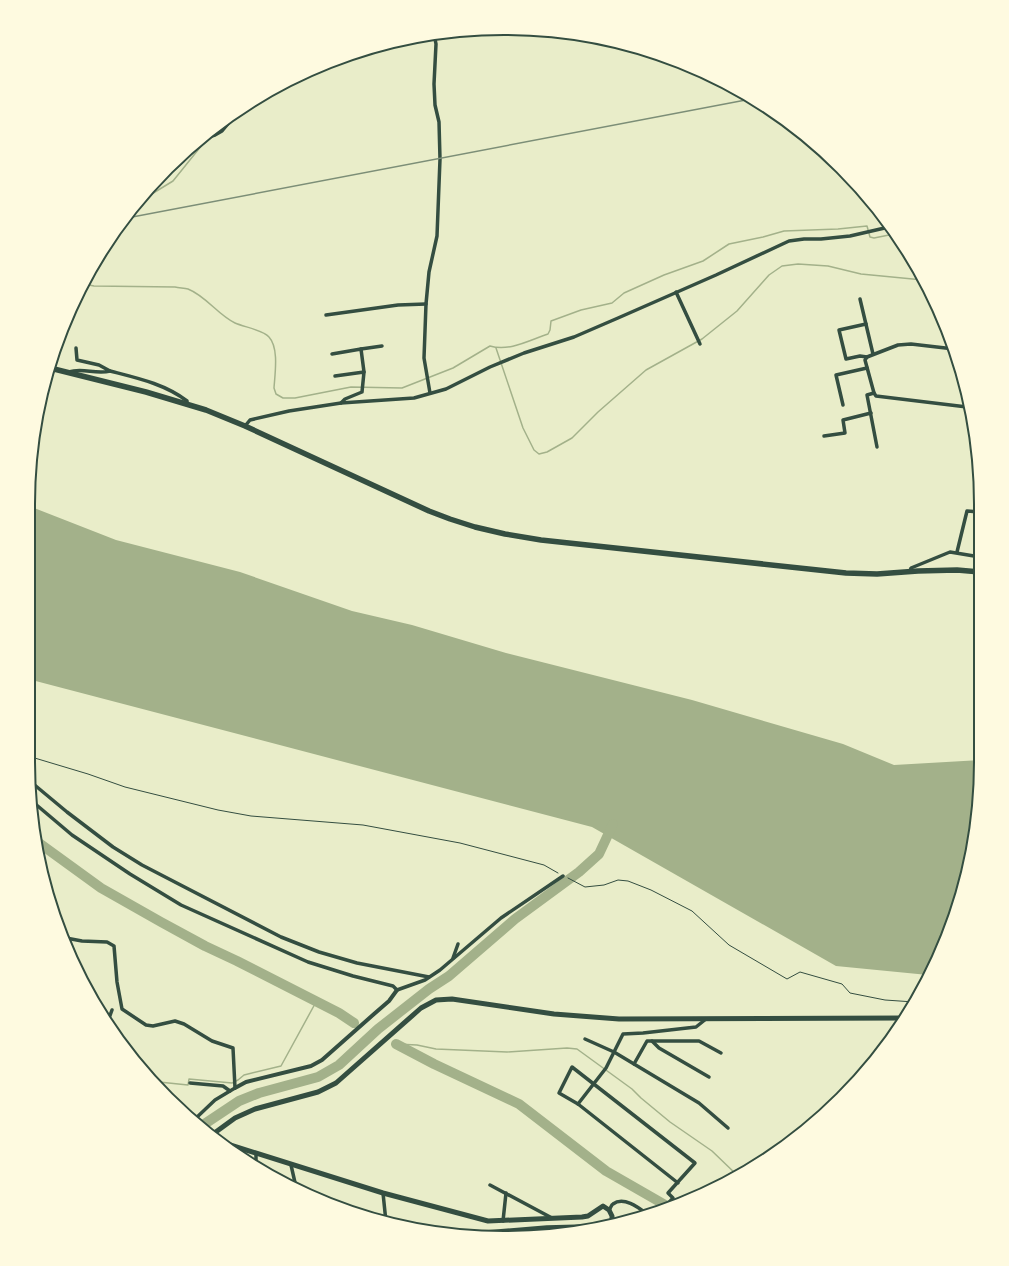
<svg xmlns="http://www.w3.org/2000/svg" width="1009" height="1266" font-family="Karla,sans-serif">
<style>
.water{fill:#a3b18a}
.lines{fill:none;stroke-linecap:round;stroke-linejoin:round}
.stream{stroke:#a3b18a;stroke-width:1.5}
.river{stroke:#a3b18a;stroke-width:10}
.path{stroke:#344e41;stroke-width:1}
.minor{stroke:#344e41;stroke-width:3.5}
.tertiary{stroke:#344e41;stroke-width:4}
.secondary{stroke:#344e41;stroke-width:5}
.primary{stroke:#344e41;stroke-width:5.5}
.trunk{stroke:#344e41;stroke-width:5.5}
.rail{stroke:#7c8e77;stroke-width:1.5}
.rim{fill:none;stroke:#344e41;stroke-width:2}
</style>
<rect width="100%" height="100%" fill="#e9edc9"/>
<!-- water -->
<path class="water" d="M29,506l87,34 124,32 112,39 60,14 94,28 186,47 151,44 51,21 87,-5 -9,94 -27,90 -17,31 -92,-9 -244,-139 -564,-148z"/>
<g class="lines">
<!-- stream -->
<g class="stream">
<path d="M137,203l36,-22 33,-41 4,-8"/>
<path d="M119,228l6,-4v-4"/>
<path d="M84,284l10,2 81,1c4,1 9,1 13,2 18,7 30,26 47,34 9,4 28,7 34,14 10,11 6,36 5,51l2,6 7,4h12l56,-11 51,1 51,-20 37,-22c19,6 40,-6 58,-12l2,-4 1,-9 30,-11 31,-7 12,-10 40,-18 39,-14 26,-17 34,-7 21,-6 54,-2 29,-3 3,11 4,1 20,-4"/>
<path d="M931,297l1,5 2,1"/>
<path d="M496,348l27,80 11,22 5,4 8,-2 25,-14 26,-26 48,-42 56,-31 35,-28 32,-36 13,-9 16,-2 30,2 33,8 62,6"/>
<path d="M396,1044l21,1 19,4 71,3 60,-4 10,1 55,40 9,9 29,24 42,29 26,25"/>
<path d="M158,1086l1,-4 29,3 1,-6 43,4 6,-3 6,-5 37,-9 35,-64"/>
<path d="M652,1211l9,-9"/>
</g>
<!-- river -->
<g class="river">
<path d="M39,843l62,45 60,34 44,24 32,15 102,52 15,10"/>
<path d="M396,1044l38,20 85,40 87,67 61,35"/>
<path d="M203,1125l36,-24 20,-8 59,-16 21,-12 39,-36 51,-40 20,-13 66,-57 64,-47 20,-18 14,-30"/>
</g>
<!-- path -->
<g class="path">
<path d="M28,756l60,18 37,13 93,23 33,6 112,9 97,18 84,22 14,8"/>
<path d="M568,878l17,9 19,-2 14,-5 10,1 23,9 41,21 37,34 58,34 13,-7 42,12 8,9 35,7 29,2"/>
</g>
<!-- minor -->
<g class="minor">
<path d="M146,190l9,-4 28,-25 14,-18 5,-4 13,-4 7,-4 15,-18"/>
<path d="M676,292l24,52"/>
<path d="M860,299l13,55"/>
<path d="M326,315l72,-10 28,-1"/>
<path d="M866,324l-27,6 7,29 14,-3 7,1 31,-12 13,-1 43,5"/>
<path d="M361,349l21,-3"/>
<path d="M332,354l29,-5 3,23"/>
<path d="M867,357l-2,3 9,33 2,3 91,11"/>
<path d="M110,371c27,7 55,13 77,30v4"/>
<path d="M69,372c13,-5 27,3 41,-1l-11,-6 -22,-5 -1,-12"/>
<path d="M335,376l29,-4 -2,20 -17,7 -4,4"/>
<path d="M430,393l-6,-35 2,-54 3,-32 8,-36 3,-77 -1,-37 -4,-17 -1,-21 2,-40 -2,-10"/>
<path d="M874,393l-7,2 10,52"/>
<path d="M843,405l-7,-30 31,-7"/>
<path d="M245,426l5,-6 39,-9 52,-8 73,-5 32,-9 44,-22 34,-14 50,-16 44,-19 98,-43 73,-34 15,-2h17l29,-3 39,-9"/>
<path d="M824,436l21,-3 -2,-13 28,-7"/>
<path d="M957,552l10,-41 13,1"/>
<path d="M910,571l1,-3 39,-16 30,5"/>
<path d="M31,782l36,30 46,35 29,18 139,72 38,15 38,11 72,14"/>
<path d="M33,802l39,33 58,39 51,31 127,57 45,14 40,10 4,4 28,-10 15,-10 61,-52 62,-42"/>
<path d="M66,938l16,3 25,1 7,4 3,36 5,27 24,16 7,1 22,-5 9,3 28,17 21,7 2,40 -20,12 -20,19"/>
<path d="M453,958l5,-14"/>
<path d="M108,1021l4,-11"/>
<path d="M585,1039l29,13 85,51 29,25"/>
<path d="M652,1041l7,7 50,29"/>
<path d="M634,1064l13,-23h52l22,12"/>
<path d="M190,1083l33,3 7,5"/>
<path d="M578,1104l28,-36 17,-34 20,-1 53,-6 10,-8"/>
<path d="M256,1154v13"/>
<path d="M291,1165l5,22"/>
<path d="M490,1185l62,33"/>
<path d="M383,1193l3,29"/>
<path d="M666,1206l7,-8 -5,-5 27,-30 -123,-96 -13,26 19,11 100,79"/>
<path d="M609,1210c2,-2 2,-5 4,-6 11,-8 26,4 34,10"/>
<path d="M503,1221l3,-28"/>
</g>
<!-- tertiary -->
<path class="tertiary" d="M235,1088l11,-6 65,-16 11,-6 52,-46 15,-13 8,-11"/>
<!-- secondary -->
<g class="secondary">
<path d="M213,1134l22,-16 20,-9 63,-17 18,-9 85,-75 15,-8 16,-1 102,15 65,5 286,-1"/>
<path d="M227,1144l156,49 105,28 94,-4 6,-1 15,-10 6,4 3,6v8"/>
</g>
<!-- primary -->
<path class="primary" d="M50,368l96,24 60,18 39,16 184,85 21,8 25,8 30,7 36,6 305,33 31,1 41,-3 39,-1 23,2"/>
<!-- trunk -->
<path class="trunk" d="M474,1234l73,-6 38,-1"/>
<!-- rail -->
<path class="rail" d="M127,218l624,-119"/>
</g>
<!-- crop -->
<path d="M0 0H1009V1266H0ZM504 35H505A469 469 0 0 1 974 504V762A469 469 0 0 1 505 1231H504A469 469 0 0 1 35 762V504A469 469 0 0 1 504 35Z" fill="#fefae0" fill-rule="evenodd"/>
<path class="rim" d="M504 35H505A469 469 0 0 1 974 504V762A469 469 0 0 1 505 1231H504A469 469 0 0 1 35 762V504A469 469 0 0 1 504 35Z"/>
</svg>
